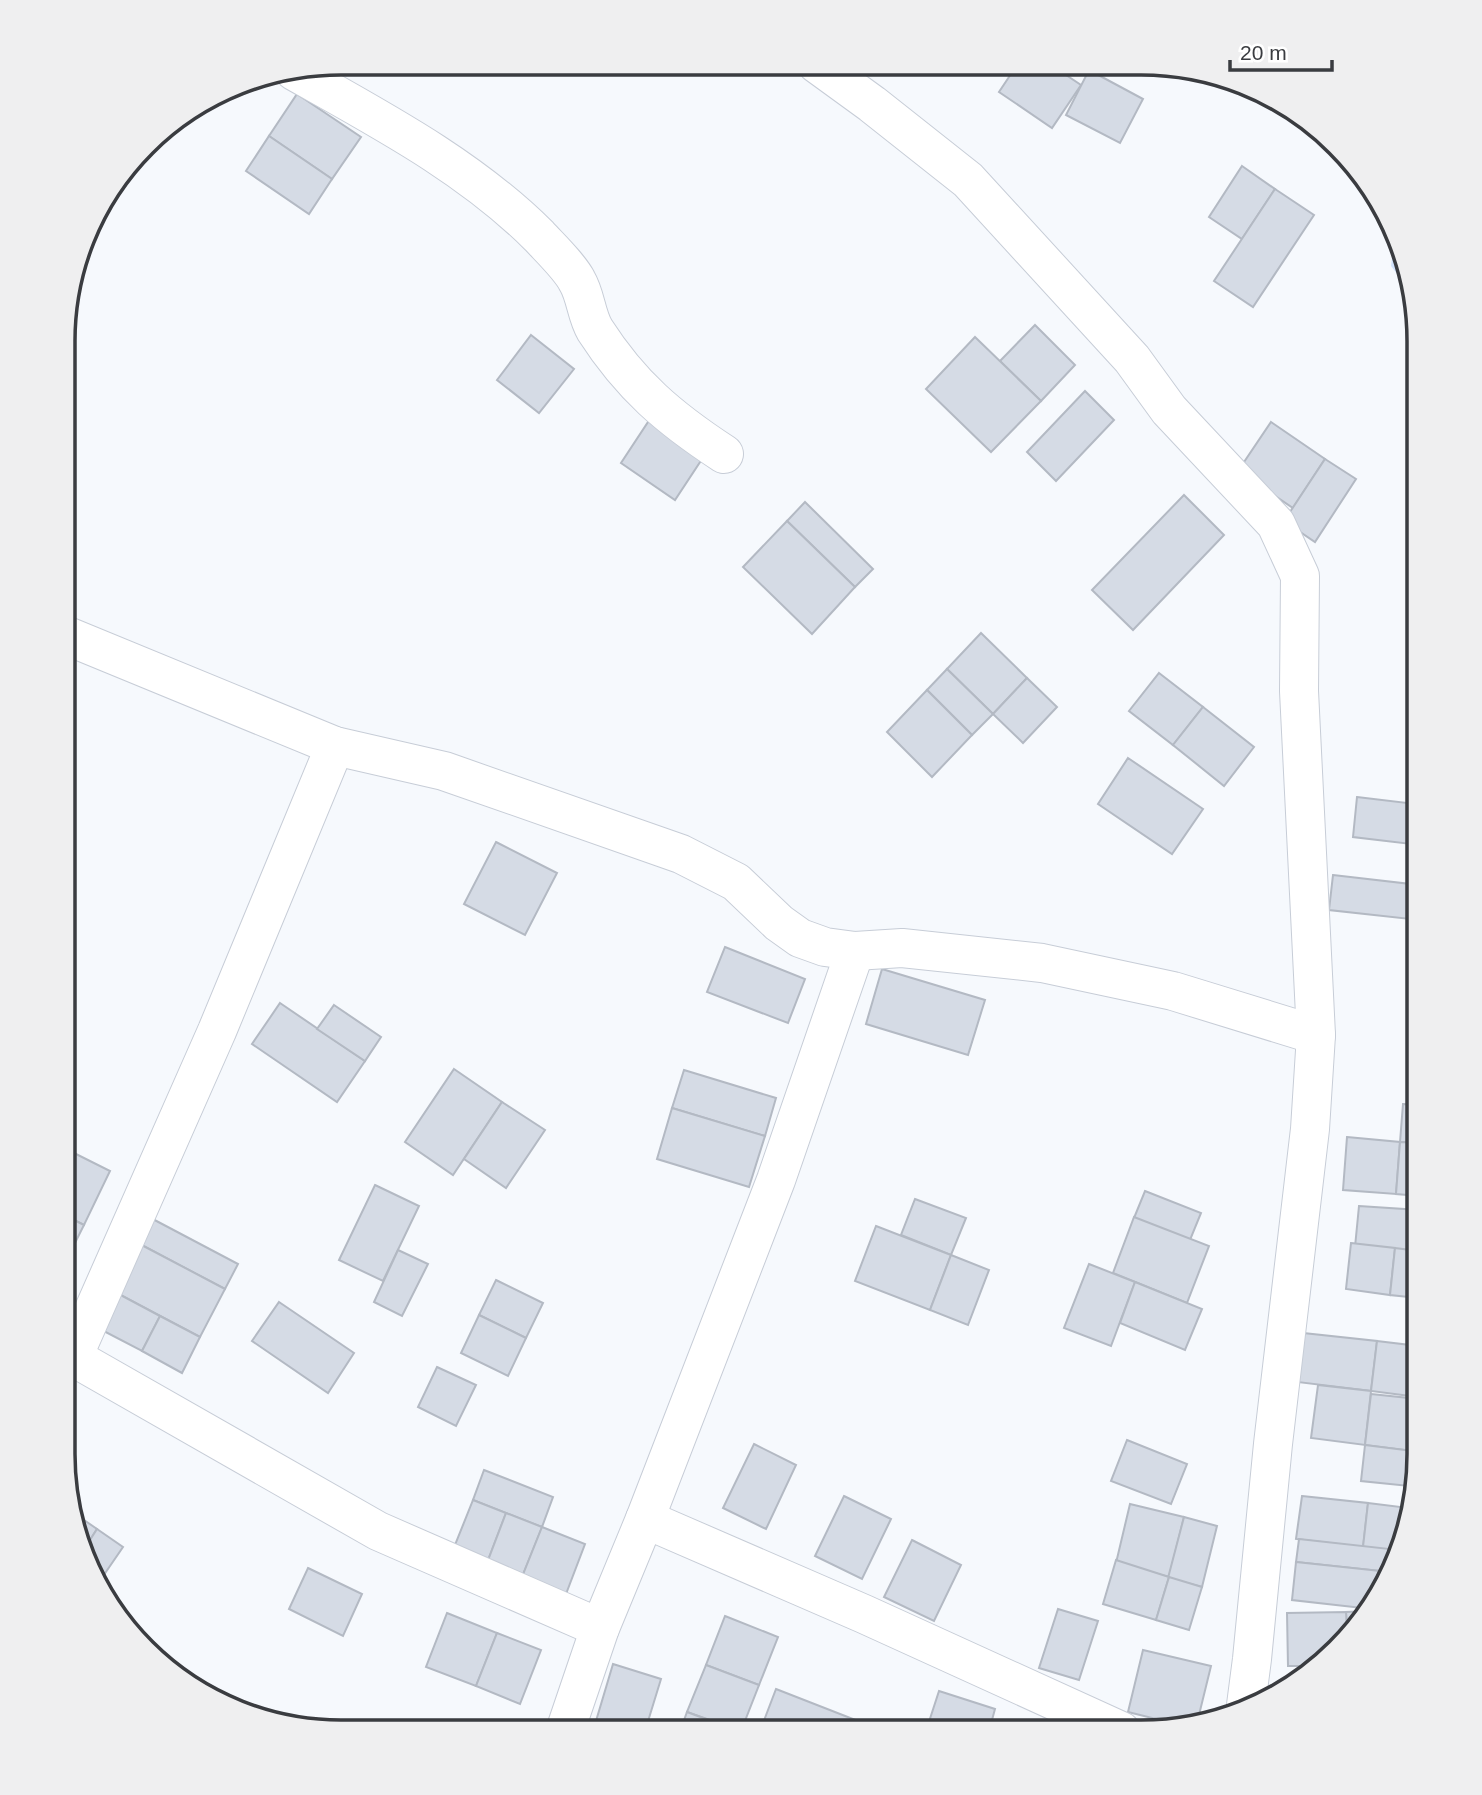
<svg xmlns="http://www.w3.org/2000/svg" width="1482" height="1795" font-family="Arial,sans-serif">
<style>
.green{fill:#d1e3fd}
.building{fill:#d5dbe5;stroke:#b3b9c3;stroke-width:2}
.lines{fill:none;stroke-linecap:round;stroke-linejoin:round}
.minor-casing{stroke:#c7cdd7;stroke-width:40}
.minor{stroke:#fff;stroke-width:38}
.rim{fill:none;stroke:#3a3c40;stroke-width:3.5}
</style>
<rect width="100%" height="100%" fill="#f6f9fd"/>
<!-- green -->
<path class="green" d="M1395,233l14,36 4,25 -22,-28z"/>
<!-- building -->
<g class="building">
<path d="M1017,65h34l30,20 -29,43 -53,-36z"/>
<path d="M1089,70l54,29 -23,44 -54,-28z"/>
<path d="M297,94l64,43 -29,42 -63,-43z"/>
<path d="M269,136l63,43 -23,35 -63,-43z"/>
<path d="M1242,166l33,23 -33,50 -33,-22z"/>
<path d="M1275,189l39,26 -61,92 -39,-26z"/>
<path d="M1035,325l40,40 -34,36 -41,-40z"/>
<path d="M531,335l43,34 -35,44 -42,-33z"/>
<path d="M975,337l66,64 -50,51 -65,-63z"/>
<path d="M1085,391l29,29 -58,61 -29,-29z"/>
<path d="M652,416l54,37 -31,47 -54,-37z"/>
<path d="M1271,422l54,37 -32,49 -55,-37z"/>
<path d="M1325,459l31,20 -41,63 -31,-21z"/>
<path d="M1184,495l40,40 -91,95 -41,-40z"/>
<path d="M805,502l68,67 -18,18 -68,-66z"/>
<path d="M787,521l68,66 -43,47 -69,-67z"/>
<path d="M981,633l46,45 -34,36 -46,-45z"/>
<path d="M947,669l46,45 -21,21 -45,-45z"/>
<path d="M1159,673l44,34 -30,38 -44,-34z"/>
<path d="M1027,678l30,29 -34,36 -30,-29z"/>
<path d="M927,690l45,45 -40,42 -45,-45z"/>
<path d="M1203,707l51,40 -30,39 -51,-41z"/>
<path d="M1128,758l75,51 -31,45 -74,-50z"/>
<path d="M1357,797l59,7 -5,40 -58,-7z"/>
<path d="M496,842l61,31 -32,62 -61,-31z"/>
<path d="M1333,875l86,10v35l-90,-10z"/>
<path d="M725,947l80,32 -17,44 -81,-31z"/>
<path d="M882,969l103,31 -17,55 -102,-31z"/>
<path d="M280,1003l85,58 -28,41 -85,-58z"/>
<path d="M334,1005l47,32 -16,24 -48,-32z"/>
<path d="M454,1069l48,33 -49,73 -48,-33z"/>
<path d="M684,1070l92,28 -11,38 -93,-28z"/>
<path d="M502,1102l43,28 -39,58 -42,-29z"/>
<path d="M1403,1104l16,1v38l-19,-1z"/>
<path d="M672,1108l93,28 -16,51 -92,-28z"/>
<path d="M1347,1137l53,5 -4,52 -53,-4z"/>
<path d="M1400,1142l19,1v53l-23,-2z"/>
<path d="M64,1148l8,4 -8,17z"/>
<path d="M72,1152l38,19 -26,54 -20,-10v-46z"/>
<path d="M375,1185l44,21 -36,75 -44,-21z"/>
<path d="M1145,1191l56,22 -11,27 -56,-22z"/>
<path d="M915,1199l51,19 -15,37 -50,-20z"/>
<path d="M1359,1206l60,4 -1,42 -63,-5z"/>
<path d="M64,1215l20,10 -12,24 -9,-4z"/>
<path d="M147,1216l91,48 -13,25 -91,-48z"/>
<path d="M1134,1217l75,29 -22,57 -74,-30z"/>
<path d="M876,1226l75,29 -21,55 -75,-29z"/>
<path d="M134,1241l91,48 -25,48 -91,-48z"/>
<path d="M1351,1243l44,5 -5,47 -44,-6z"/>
<path d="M1395,1248l23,3v47l-28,-3z"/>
<path d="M398,1250l30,14 -26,52 -28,-14z"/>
<path d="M951,1255l38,15 -21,55 -38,-15z"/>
<path d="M1089,1264l46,18 -24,64 -47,-18z"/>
<path d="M496,1280l47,23 -17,35 -47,-23z"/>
<path d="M1135,1282l67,27 -17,41 -65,-27z"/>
<path d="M115,1292l45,24 -18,35 -46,-24z"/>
<path d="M279,1302l75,51 -26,40 -76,-52z"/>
<path d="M479,1315l47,23 -18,38 -47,-23z"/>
<path d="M160,1316l40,21 -18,36 -40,-22z"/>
<path d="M1294,1332l83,9 -6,50 -82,-10z"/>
<path d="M1377,1341l41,5v51l-47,-6z"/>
<path d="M437,1367l39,18 -20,41 -38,-19z"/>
<path d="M1318,1385l53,6 -6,54 -54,-7z"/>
<path d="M1371,1394l47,5 -5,52 -48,-6z"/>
<path d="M1127,1440l60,24 -16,40 -60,-23z"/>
<path d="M754,1444l42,21 -30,64 -43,-21z"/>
<path d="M1365,1445l48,6 -4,35 -48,-5z"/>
<path d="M484,1470l69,27 -11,30 -69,-27z"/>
<path d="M844,1496l47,23 -29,60 -47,-23z"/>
<path d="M1302,1496l66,7 -5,44 -67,-8z"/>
<path d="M473,1500l33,13 -19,50 -34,-13z"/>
<path d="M1368,1503l41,5 -5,35 -4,8 -37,-4z"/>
<path d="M1130,1504l54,13 -15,60 -53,-14z"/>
<path d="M71,1511l26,18 -14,22 -11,-26z"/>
<path d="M506,1513l36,14 -20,50 -35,-14z"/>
<path d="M1184,1517l33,9 -15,61 -34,-9z"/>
<path d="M542,1527l43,17 -19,50 -44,-17z"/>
<path d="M97,1529l26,18 -26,38 -14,-34z"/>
<path d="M1299,1539l100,11 -1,5 -8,17 -94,-10z"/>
<path d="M912,1540l49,25 -27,56 -50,-24z"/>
<path d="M1116,1560l53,17 -13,43 -53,-16z"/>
<path d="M1296,1562l94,10 -19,37 -79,-9z"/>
<path d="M308,1568l54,26 -19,42 -54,-27z"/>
<path d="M1169,1577l33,10 -13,43 -33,-10z"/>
<path d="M1058,1609l40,12 -19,59 -40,-12z"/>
<path d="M1369,1611l-22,21 -1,-20z"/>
<path d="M1346,1612l1,20 -37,34h-22l-1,-53z"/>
<path d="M447,1613l50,20 -21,53 -50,-19z"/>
<path d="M725,1616l53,21 -19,48 -53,-20z"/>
<path d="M497,1633l44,17 -21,54 -44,-18z"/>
<path d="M1143,1650l68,16 -13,53 -18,6 -52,-13z"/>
<path d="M613,1664l48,15 -16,52h-52z"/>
<path d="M706,1665l53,20 -18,46 -54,-19z"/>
<path d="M776,1689l100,39 -2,3h-114z"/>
<path d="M939,1691l56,18 -6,22h-63z"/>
<path d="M687,1712l51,19h-58z"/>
</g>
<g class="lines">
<!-- minor casing -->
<g class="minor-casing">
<g id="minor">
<path d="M817,64l55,40 96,76 164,179 37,51 107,114 24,52 -1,115 17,344 -6,94 -37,315 -21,215 -6,46"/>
<path d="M294,71c85,48 175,95 245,165 11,12 31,31 38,45 9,15 9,34 18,49 36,56 74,88 129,124"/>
<path d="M65,635l270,111 109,25 237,83 55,28 43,41 21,15 25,9 30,4 47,-3 140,15 131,28 143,44"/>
<path d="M73,1357l305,174 222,97"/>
<path d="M63,1361l10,-4 144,-326 118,-285"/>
<path d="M645,1519l219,95 257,117"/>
<path d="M565,1731l35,-103 45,-109 131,-339 79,-229"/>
</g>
</g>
<!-- minor -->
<use href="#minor" class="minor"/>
</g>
<!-- crop -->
<path d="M0 0H1482V1795H0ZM341 75H1141A266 266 0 0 1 1407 341V1454A266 266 0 0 1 1141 1720H341A266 266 0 0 1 75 1454V341A266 266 0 0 1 341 75Z" fill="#efeff0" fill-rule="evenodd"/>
<path class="rim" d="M341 75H1141A266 266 0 0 1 1407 341V1454A266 266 0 0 1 1141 1720H341A266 266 0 0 1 75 1454V341A266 266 0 0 1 341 75Z"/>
<!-- scale -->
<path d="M1230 60v10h102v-10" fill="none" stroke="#3a3c40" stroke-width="3.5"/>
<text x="1240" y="60" font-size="21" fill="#3a3c40" stroke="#ffffff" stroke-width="5" paint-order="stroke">20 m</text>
</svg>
